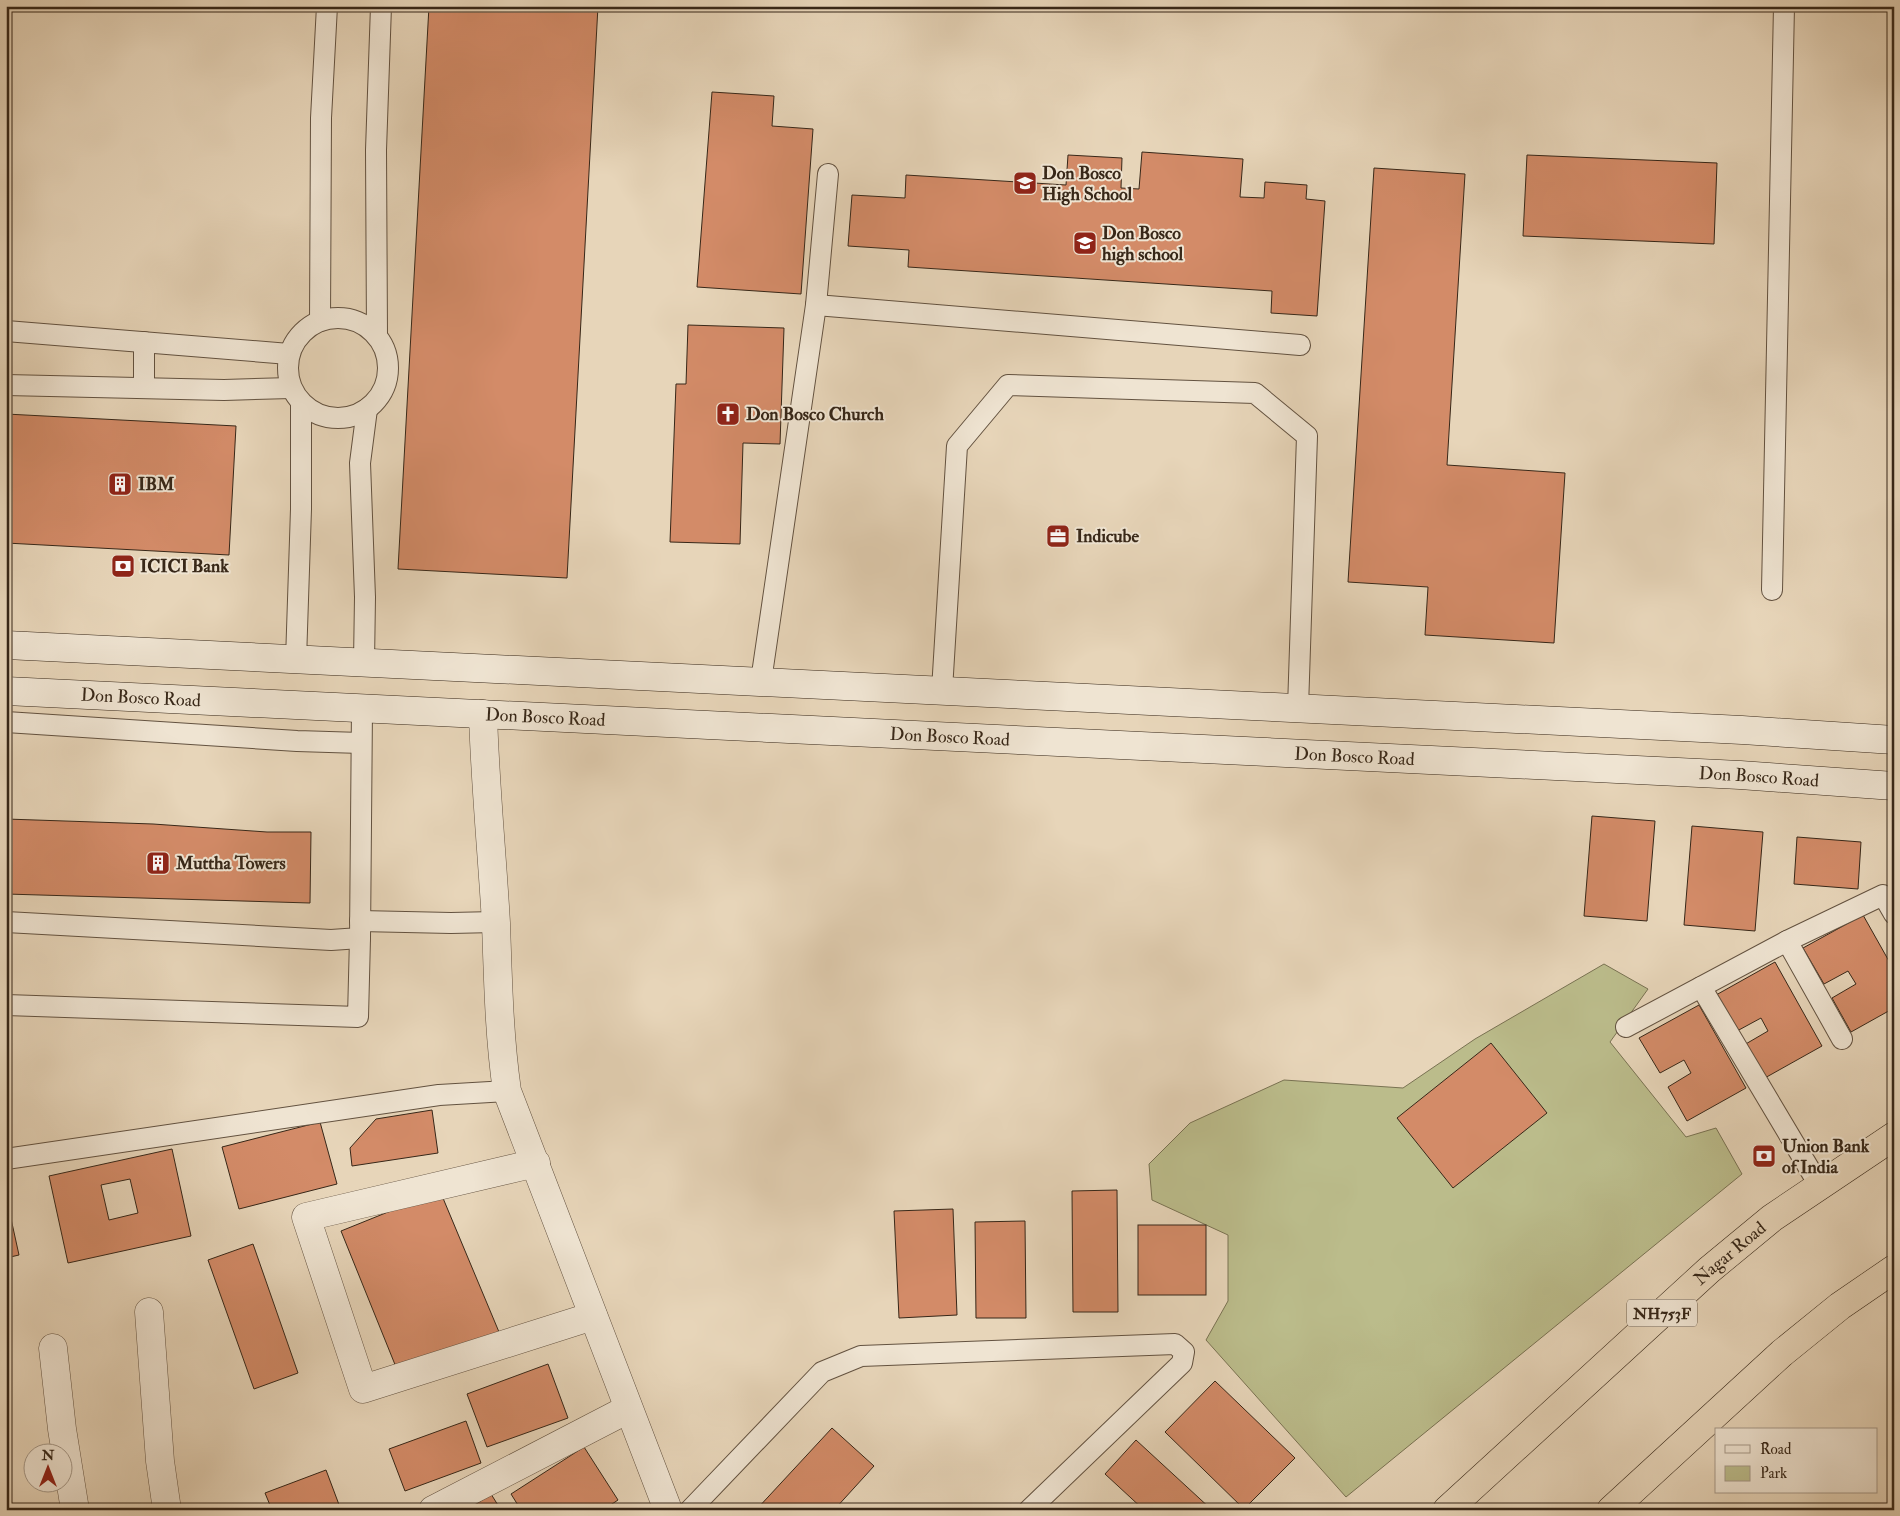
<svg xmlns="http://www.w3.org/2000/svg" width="1900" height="1516" font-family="'IM FELL Double Pica',serif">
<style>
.green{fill:#bbbc8b;stroke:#797252}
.building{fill:#d38b68;stroke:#372718;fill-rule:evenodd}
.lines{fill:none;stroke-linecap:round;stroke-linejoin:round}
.lane-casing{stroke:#635240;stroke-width:22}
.street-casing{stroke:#635240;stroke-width:29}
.secondary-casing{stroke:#372718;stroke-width:29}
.highway-casing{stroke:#372718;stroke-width:29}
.lane{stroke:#efe4d2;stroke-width:20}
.street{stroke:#efe4d2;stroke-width:28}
.secondary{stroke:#efe4d2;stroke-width:28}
.highway{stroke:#e7d5b9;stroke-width:28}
.labels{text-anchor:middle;stroke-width:4;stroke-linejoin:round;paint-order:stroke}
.shield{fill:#efe4d2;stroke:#6e6050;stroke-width:1}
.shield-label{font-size:16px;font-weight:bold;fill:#372718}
.poi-label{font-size:18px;font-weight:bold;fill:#372718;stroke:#efe4d2;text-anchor:start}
.street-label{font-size:18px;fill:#372718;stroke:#efe4d2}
</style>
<rect width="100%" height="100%" fill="#e7d5b9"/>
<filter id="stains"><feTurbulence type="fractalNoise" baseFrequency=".004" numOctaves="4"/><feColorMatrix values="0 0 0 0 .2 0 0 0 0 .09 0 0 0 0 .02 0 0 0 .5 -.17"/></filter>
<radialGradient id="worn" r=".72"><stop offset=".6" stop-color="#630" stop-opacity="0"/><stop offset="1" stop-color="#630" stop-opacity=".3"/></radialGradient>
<!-- green -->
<path class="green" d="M1604,964l44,25 -38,53 76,95 30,-9 26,46 -396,323 -140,-157 22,-39v-66l-76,-35 -3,-36 41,-41 94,-43 119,8 72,-49z"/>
<!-- building -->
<g class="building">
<path d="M429,6h169l-31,572 -169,-9z"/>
<path d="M712,92l62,4 -2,30 41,3 -12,165 -104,-7z"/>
<path d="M1142,152l101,7 -3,38 24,1 1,-16 42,3 -1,14 19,2 -8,115 -46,-3 1,-22 -364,-24 1,-17 -61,-4 4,-51 53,3 1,-23 160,10 2,-30 54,3 -1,30 18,1z"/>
<path d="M1527,155l190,8 -3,81 -191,-8z"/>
<path d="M1374,168l91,6 -18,291 118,8 -11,170 -129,-8 3,-48 -80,-5z"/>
<path d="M688,325l96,3 -4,116 -37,-1 -3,101 -70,-2 6,-158h10z"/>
<path d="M6,414l230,12 -7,129 -223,-12z"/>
<path d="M1592,816l63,5 -8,100 -63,-5z"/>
<path d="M6,819l147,5 114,8h44l-1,71 -304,-9z"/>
<path d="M1692,826l71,6 -8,99 -71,-6z"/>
<path d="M1797,837l64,5 -3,47 -64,-5z"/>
<path d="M1863,915l31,55v38l-43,24 -19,-34 24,-14 -8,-13 -24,13 -21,-36z"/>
<path d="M1775,962l47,84 -59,33 -19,-34 24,-14 -7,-13 -24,13 -21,-36z"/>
<path d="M1699,1005l47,83 -59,33 -19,-34 23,-14 -7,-13 -24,13 -21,-35z"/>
<path d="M1491,1043l56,70 -94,75 -56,-70z"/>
<path d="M432,1110l6,43 -86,13 -2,-18 26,-29z"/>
<path d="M320,1122l17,62 -98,25 -17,-62z"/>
<path d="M172,1149l19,87 -123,27 -19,-87zM130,1179l8,34 -29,7 -8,-35z"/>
<path d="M1117,1190l1,122h-45l-1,-121z"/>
<path d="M440,1191l59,141 -101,40 -57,-141z"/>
<path d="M6,1196l13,59 -13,3z"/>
<path d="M953,1209l4,106 -58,3 -5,-107z"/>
<path d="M1025,1221l1,97h-50l-1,-96z"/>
<rect x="1138" y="1225" width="68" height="70"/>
<path d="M253,1244l45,129 -44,16 -46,-129z"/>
<path d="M548,1364l20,54 -81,29 -20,-53z"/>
<path d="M1215,1381l80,77 -51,51 -79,-77z"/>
<path d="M466,1421l15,42 -76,28 -16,-42z"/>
<path d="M832,1428l42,38 -40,44h-78z"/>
<path d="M1136,1440l76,70h-68l-39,-36z"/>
<path d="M584,1447l34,53 -15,10h-82l-10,-16z"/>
<path d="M326,1470l15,40h-69l-7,-17z"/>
<path d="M491,1494l10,16h-34z"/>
</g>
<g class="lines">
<!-- lane casing -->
<g class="lane-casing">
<g id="lane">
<path d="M816,305l484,40"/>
<circle cx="338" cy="368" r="50"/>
<path d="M320,321l1,-203 6,-112"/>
<path d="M6,331l283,23"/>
<path d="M377,336l-1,-186 5,-144"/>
<path d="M6,385l218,5 67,-2"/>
<path d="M144,388v-46"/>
<path d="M1772,590l12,-584"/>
<path d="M296,660l5,-151v-106"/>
<path d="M364,662l1,-65 -5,-134 7,-54"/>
<path d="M761,681l55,-376 12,-131"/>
<path d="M942,690l15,-244 51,-61 247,8 52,43 -9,272"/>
<path d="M6,722l291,19 64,2"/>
<path d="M360,921l91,2 44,-1"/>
<path d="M6,922l325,18 29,-2 2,-230"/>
<path d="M1787,941l55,98"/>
<path d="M1701,987l118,198"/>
<path d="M6,1005l352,12 2,-79"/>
<path d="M1626,1027l161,-86 96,-46 11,19"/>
<path d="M6,1159l433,-64 68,-4"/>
<path d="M690,1510l132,-138 39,-16 314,-12 9,8 -2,11 -153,147"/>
</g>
</g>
<!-- street casing -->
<g class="street-casing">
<g id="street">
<path d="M483,714c2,70 9,139 13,209 2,57 3,112 11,168l161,419"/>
<path d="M536,1163l-230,54 57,172 230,-73"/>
<path d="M149,1312l11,149 7,49"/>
<path d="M53,1348l9,81 13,81"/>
<path d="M433,1510l195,-101"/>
</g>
</g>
<!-- secondary casing -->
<g class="secondary-casing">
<g id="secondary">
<path d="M6,645l1736,85 152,10"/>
<path id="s1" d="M6,691l1734,84 154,11"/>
</g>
</g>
<!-- highway casing -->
<g class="highway-casing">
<g id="highway">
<path id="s2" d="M1447,1510l262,-240 63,-52 122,-82"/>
<path d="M1611,1510l171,-157 58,-47 54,-37"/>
</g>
</g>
<!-- lane -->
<use href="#lane" class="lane"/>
<!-- street -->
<use href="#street" class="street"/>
<!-- secondary -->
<use href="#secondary" class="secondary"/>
<!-- highway -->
<use href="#highway" class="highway"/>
</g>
<!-- icons -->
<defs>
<g id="school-square" transform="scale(1.25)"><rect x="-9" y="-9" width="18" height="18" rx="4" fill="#8f2418" stroke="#efe4d2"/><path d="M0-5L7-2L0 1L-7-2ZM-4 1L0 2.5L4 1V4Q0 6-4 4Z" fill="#fff"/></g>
<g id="church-square" transform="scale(1.25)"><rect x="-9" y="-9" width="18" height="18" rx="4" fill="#8f2418" stroke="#efe4d2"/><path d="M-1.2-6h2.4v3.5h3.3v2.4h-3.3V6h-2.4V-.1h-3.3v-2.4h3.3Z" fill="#fff"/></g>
<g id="building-square" transform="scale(1.25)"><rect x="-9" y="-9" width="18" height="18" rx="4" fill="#8f2418" stroke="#efe4d2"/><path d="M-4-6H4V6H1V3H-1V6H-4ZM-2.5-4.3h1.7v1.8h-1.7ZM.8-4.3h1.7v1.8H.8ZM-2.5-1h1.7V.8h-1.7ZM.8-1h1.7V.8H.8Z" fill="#fff"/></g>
<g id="office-square" transform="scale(1.25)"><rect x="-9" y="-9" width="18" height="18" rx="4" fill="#8f2418" stroke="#efe4d2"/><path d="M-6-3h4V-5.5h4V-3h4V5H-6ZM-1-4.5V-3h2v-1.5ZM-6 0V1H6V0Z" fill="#fff"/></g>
<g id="bank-square" transform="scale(1.25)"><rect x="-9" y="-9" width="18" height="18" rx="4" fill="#8f2418" stroke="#efe4d2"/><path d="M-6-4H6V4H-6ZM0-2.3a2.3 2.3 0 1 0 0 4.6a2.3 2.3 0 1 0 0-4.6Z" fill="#fff"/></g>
</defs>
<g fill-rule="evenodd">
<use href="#school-square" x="1025" y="183"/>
<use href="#school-square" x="1085" y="243"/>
<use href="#church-square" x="728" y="414"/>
<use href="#building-square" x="120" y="484"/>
<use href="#office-square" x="1058" y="536"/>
<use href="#bank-square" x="123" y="566"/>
<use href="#building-square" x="158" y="863"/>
<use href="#bank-square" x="1764" y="1156"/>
</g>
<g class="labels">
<!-- shield labels -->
<rect class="shield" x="1627" y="1299.5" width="70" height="27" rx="4"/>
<g class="shield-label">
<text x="1662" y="1319">NH753F</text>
</g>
<!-- poi labels -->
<g class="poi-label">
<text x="1042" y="179">Don Bosco<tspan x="1042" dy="21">High School</tspan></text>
<text x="1102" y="239">Don Bosco<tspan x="1102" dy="21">high school</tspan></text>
<text x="746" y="420">Don Bosco Church</text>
<text x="138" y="490">IBM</text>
<text x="1076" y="542">Indicube</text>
<text x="140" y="572">ICICI Bank</text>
<text x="176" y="869">Muttha Towers</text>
<text x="1782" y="1152">Union Bank<tspan x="1782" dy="21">of India</tspan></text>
</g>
<!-- street labels -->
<g class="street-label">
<text dy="6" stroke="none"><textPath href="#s1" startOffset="135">Don Bosco Road</textPath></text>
<text dy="6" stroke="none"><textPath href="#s1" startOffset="540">Don Bosco Road</textPath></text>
<text dy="6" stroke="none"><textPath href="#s1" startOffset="945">Don Bosco Road</textPath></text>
<text dy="6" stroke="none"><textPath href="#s1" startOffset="1350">Don Bosco Road</textPath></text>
<text dy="6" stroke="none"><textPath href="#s1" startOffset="1755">Don Bosco Road</textPath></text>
<text dy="6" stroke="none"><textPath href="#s2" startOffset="382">Nagar Road</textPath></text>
</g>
</g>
<!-- margin -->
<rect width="1900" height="1516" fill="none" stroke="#e7d5b9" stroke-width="25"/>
<rect x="8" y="8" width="1885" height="1501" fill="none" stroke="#372718" stroke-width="2.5"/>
<rect x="12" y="12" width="1875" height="1491" fill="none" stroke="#372718"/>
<!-- legend -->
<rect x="1715" y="1428" width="162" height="65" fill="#efe4d2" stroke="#a59888"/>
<rect x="1725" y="1445" width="25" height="8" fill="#efe4d2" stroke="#a59888"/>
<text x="1760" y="1454" font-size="15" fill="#372718">Road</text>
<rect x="1725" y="1466" width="25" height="15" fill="#bbbc8b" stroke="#a59888"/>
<text x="1760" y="1478" font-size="15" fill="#372718">Park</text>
<!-- north arrow -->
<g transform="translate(48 1468)"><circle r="24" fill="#efe4d2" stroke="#a59888"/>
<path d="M0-4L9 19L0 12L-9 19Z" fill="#8f2418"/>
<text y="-8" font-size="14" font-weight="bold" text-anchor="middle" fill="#372718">N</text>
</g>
<rect width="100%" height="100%" filter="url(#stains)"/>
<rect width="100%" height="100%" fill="url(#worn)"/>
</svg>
